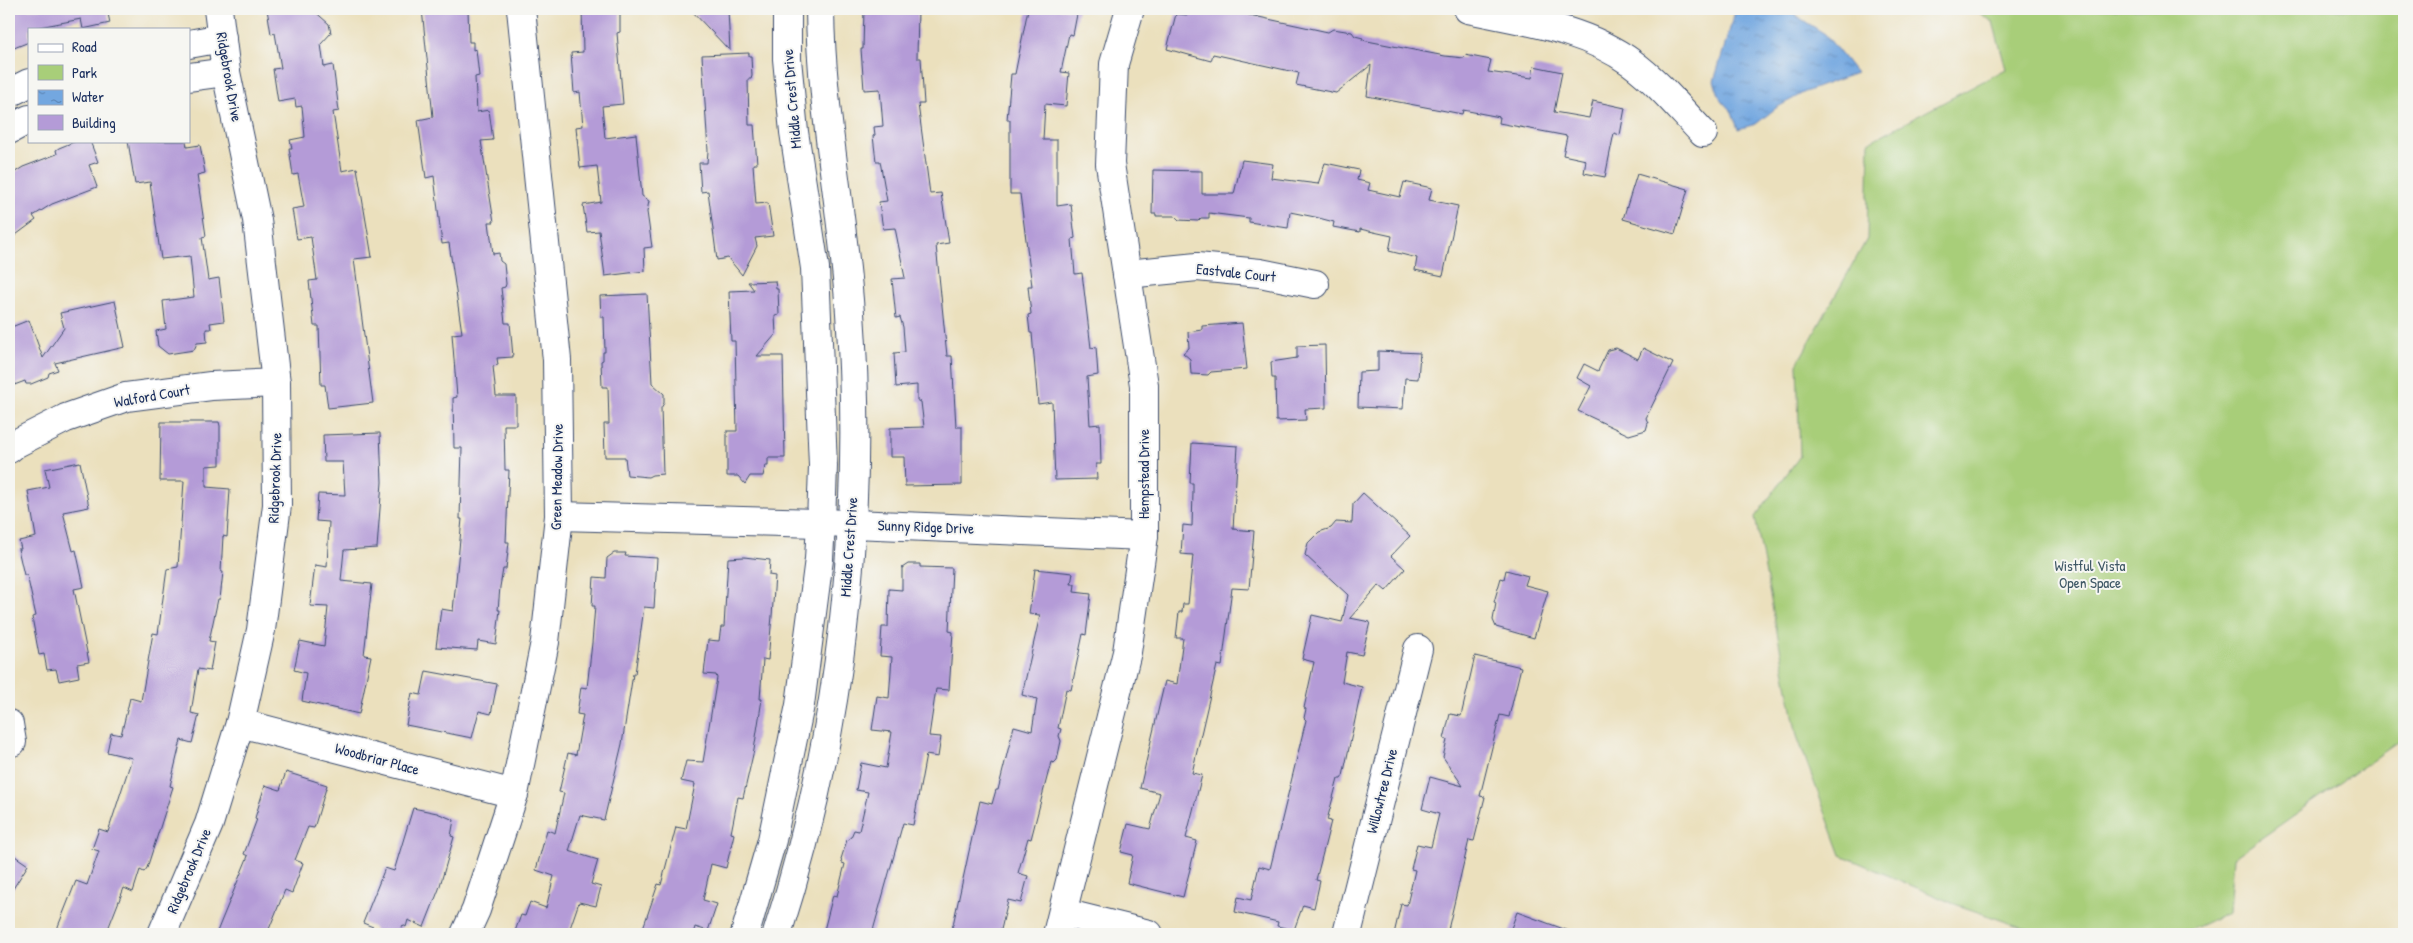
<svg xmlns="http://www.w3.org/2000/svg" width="2413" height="943" font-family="'Patrick Hand',sans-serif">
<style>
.park{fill:#a8ce79;stroke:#627e6c}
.water{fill:url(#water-ripples);stroke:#476b9f}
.building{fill:#b49bd7}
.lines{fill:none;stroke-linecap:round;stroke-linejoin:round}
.minor-casing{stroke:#3a4a6c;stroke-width:30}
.minor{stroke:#fff;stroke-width:28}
.labels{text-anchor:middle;stroke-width:4;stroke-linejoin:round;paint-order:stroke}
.street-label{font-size:15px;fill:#1b2f5e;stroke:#f6f6f2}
.park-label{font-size:15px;fill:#3e5765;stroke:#f6f6f2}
</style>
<defs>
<pattern id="water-ripples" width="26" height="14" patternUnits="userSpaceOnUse" patternTransform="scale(1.25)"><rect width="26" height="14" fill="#73a7e0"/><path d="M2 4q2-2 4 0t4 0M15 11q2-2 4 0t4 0" fill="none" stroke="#5e88b9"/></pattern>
</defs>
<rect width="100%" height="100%" fill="#f6f6f2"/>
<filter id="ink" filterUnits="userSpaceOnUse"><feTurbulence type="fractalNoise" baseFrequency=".02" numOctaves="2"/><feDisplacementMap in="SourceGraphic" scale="10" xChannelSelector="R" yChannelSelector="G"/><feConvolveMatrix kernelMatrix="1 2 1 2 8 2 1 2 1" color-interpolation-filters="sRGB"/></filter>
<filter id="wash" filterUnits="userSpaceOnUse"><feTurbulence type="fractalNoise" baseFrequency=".0096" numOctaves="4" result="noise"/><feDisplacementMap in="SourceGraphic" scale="20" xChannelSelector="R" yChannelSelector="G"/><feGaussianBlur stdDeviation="1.12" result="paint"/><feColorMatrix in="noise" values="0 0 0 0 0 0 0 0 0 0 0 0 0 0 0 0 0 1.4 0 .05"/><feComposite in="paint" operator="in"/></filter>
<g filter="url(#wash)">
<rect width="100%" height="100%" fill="#ebe0bd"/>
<!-- park -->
<path class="park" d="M1973,9h431v729l-171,120 -4,54 -48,22h-140l-89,-31 -111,-48 -44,-119 -42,-219 45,-61 -3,-92 70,-125 2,-97 137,-73 -13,-47z"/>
<!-- water -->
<path class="water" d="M1740,9l47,1 38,24 31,39 -51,19 -29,16 -20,16 -18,5 -6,-17 -11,-12 -7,-19 21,-69z"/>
<g id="blocks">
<!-- building -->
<g class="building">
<path d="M9,9h98l3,14 -27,6 -2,-10 -52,10v13l-20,8z"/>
<path d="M267,9h45l17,15 2,9 -10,11 3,23 9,-2 6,46 -6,1 9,59 15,-3 15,89 -18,2 19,144 -45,5 -3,-23h-4l-2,-59h-5l-5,-45 8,-1 -6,-43 -14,2 -5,-30 12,-2 -6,-33 -5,1 -4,-27h3l-2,-8 15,-3 -3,-31 -6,1 -1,-8 -17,3 -5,-33 8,-1 -6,-35 -4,1z"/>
<path d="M422,9h46l1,33h4v8l3,-1 3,27 -4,1 2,35 12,-2 4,30 -12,1 13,81h-5l4,32 6,-1 1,8 4,3 2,20 -1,3 -4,1 4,35h5l3,34 -16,1 1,7 -5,1 3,30h20v29h-12l1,45h4l-3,72h3l-3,27h-3l-3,18 -2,23h2l-4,34 -18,-3 -1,9 -41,-3 5,-38 12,2 9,-92h-2l2,-71h-8l-1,-50 4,-1 -5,-63 10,-1 -13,-90 -7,1 -8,-68 -8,2 -8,-58 15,-3z"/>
<path d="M582,9h38v23l-3,1 6,71 -21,2 3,32 31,-4 6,62 7,5 -2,11 5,35 -8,1 1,23 -40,5 -6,-45 -12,1 -4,-27 18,-3 -4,-36 -17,2 -4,-41 7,-1 -3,-34 -6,1 -3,-40 12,-1z"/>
<path d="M690,9h38l2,42z"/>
<path d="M864,9h54l-1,49h4l3,46h-6l12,90 11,-1 8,50 -13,2 11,111h5l4,71h6v58l-57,1 -1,-29h-14v-29l34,-1 -3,-25 -4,-2v-15l-21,2 -2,-34 11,-1 -2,-25 -3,-10 -4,1 -4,-39 13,-1 -10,-50 -12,1 -4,-27 8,-1 -7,-40h-4l-3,-25 2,-1 -1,-8 9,-1 -3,-37 -16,1 -3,-41h2z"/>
<path d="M1028,9h50l-5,26 -4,-1 -8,38 8,1 -3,33 -21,-2 -2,36h14v66l14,-2 4,34 -3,1 3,35 7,-1 9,75 5,-1 2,28 -11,2 3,48 10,-1 1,40h-5l1,15 -42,1 -3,-78 -14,2 -6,-71h-2l-2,-18 3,-1 -3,-28h4l-12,-92h-10v-74h-3l4,-46h4z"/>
<path d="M1196,9h36l-1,2 97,21 5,-3 19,3 3,4 8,2 -1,2 83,16 19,2 1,-3 26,5 -3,12 44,6 2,-12 28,6 -8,40 35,6 4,-17 32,7 -5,27 -6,-2 -9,44 -21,-4 2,-13 -23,-5 4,-19 -68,-13 1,-6 -37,-7 -1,4 -95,-18 4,-31 -35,28 -40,-8 3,-12 -86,-19 -2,7 -44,-12 9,-35 12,1 1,-4 7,1z"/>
<path d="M749,53v3h2l1,20 -1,3h-3l1,46h5l3,39h-4l3,40 12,-1 5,33 -18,2 2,8 -15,29 -14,-17 -11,2 -9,-69 -7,1 -2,-29h8l1,-12 -6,-96z"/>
<path d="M76,141h14l8,21 -9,3 8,22 -45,17 -19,12 3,4 -27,20v-64l14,-9 34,-13 -1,-4 3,-2z"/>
<path d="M128,141h58l1,6 13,-2 5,28 -8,2 9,61 -4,1 6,43 11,-2 5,43 -14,2 1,6h-5l1,13 -10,1 -3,7 -26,4 -10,-8 -2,-15 10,-2 -3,-28 31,-4 -4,-41 -29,3 -11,-77 -15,2z"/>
<path d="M1242,160l31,4 -2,14 47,6 7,-21 34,7 -2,10 13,3 -2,7 32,7 4,-15 28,6 -3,12 29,6 -15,70 -28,-6 2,-12 -28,-7 3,-15 -32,-7v3l-27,-5 1,-5 -19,-5 -25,-5 -2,16 -39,-6v-4l-40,-5v5h-8l-3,3 -19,-1 -4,-4h-19v-2h-4l1,-44 49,1v23h32z"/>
<path d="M1637,174l51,15 -13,45 -52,-15z"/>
<path d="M775,281l1,8h2l1,26 -4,1 1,18 -19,22h26l2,102h-17v8h-3l-2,10h-13l-5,8 -7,-8h-11v-45h10l-2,-90h-4l-2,-50 25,-1 -6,-8z"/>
<path d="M647,294l5,89 12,11v9l-3,5 2,66 -11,1 -4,2 -21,-2 -2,-18h-20l-1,-33h5l-1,-37h-6l-1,-26 2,-1v-8h2l-1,-35h-3l-1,-21z"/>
<path d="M115,301l10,46 -70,16 3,7 -9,3 -1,4 -17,7h-5l-1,-3 -16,6v-59l20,-8 14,38 21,-30 -4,-15z"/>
<path d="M1242,323l5,46 -36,3 -3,3 -17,-1 -1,-15 -7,-6 6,-5 -1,-16 14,-2v-4z"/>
<path d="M1325,345l1,63 -21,1 1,11 -30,1 -1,-43h-3l-1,-16 26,-4v-12z"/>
<path d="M1616,348l22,11 5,-11 30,15 -27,55 2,5 -2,7 -17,5 -51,-24 13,-25 -14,-8 7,-14 14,7 10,-21z"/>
<path d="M1378,351l42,2 -2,26 -13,-1 -2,31 -45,-2 1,-35 19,-1z"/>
<path d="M161,422h58l1,4v39l-14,1v21l24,2 -3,48 -4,-1 -2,36h2l-3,27h-2l-9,42 6,1 -5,29 -12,-2 -7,44 8,2 -7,28 -11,-3 -11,46 3,1 -26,81 -3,4 -4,-2 -7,22 -9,-4 -18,46h-34l-15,-5 19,-48 11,4 12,-34 -7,-2 7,-20 9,3 24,-74 -25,-6 4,-19 10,2 9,-37 11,3 12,-68 5,1 9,-65 11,-2 6,-86h-24z"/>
<path d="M380,433l2,49 -5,66 -33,2 -3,31 31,3 -8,71 7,1 -12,58 -57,-13 4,-28 -12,-3 6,-29 24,5 4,-39 -18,-1 5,-41 12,2 2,-45 -13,-1 2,-27 27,1 -2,-33h-19l-1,-27z"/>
<path d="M1192,443l46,3 -5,83 21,2 -5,58 -17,-1 -10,78 -5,-1 -25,108 10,2 -16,63 11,3 -14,56 -56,-14 6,-28 -12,-3 7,-28 22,5 10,-36 -20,-5 25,-107 12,3 6,-46h-7l3,-26h3l1,-8h5l5,-49 -12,-1 2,-29 9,1 1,-34v-9h-3z"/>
<path d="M80,462l9,45 -26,5 10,39 3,-1 8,37 -10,2 15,73 -12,2 2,13 -20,4 -3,-12 -9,1 -3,-16 -5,1 -7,-38 4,-1 -9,-41h-3l-6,-26h3l-2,-8 17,-4 -8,-46 21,-4 -4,-18z"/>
<path d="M1363,493l47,43 -19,20 14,13 -19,22 -7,-6 -29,33 20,4 -8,33 -15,-3 -5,30 20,5 -19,89 -2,3h-3l-11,41 4,1 -15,59 4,1 -6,27 -11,-3 -9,25 -17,-4 1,-4 -43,-10 3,-15 13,3 8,-34 11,3 36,-149 -2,-2 2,-9 -2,-1 10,-46 -12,-3 10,-44 30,7 6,-27 -43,-40 3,-12 11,-11 12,-4 5,-6 16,1 1,-19z"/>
<path d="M614,553h12l-1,3 32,2 -3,50 -10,-1 -9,67h-2l-11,70 -18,76 -24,-5 -11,36 29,9 -7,24 10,3 -5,19 -17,-4 -11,32h-54l7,-19 4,1 5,-14 16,6 8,-32 -18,-6 11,-40 8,3 9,-40 -5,-1 9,-39 8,2 7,-40 -6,-1 4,-27 6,1 5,-45 3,-37h-3l2,-29 12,1 1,-20z"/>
<path d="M744,557l26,3 -1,15 6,1 -3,40 -4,44 -5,-1 -3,40h2l-8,51 -11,48 -5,-1 -7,36 3,1 -8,34 -15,-4 -8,36 14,4 -9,27 -13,-4 -2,7h-52l17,-50 3,1 15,-58 10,2 9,-45 -14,-3 5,-20 17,1 14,-84 -1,-3 -12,-1 4,-34 11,1 2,-14h3l4,-69z"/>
<path d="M908,564h12v3l32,1 -3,63 4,1 -4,58 -13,-1 -7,47 12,1 -3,20 -12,-2 -13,70 -10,-2 -31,111h-49l10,-39 4,1 8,-32 -3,-1 -1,-4 6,-19 4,-3 3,-7 5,1 9,-39 -12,-2 5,-27 25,5 6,-36 -20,-2 5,-34 12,2 3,-41 -12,-1 2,-29h6l1,-38 13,1v-22z"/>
<path d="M1035,569l38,4 -2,11h4l-1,8 17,2 -5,41 -3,-1 -12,56 -5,-1 -8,39 3,1 -2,7 2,5 -4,19 -3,3 -3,-1 -20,77 -3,-1 -10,35 10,3 -7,27 -13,-3 -8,34h-49l29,-133 12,3 4,-14h2l16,-64 18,5 5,-32 -15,-4 18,-80 -11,-1z"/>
<path d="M1506,570l22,6 -3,9 23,6 -14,47 -38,-11 -3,-7 3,-17 -2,-1 7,-24 3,1z"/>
<path d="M1475,656l46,11 -12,50 -9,-2 -20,81 5,1 -11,44 -5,-1 -22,94h-53l7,-30 6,1 8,-35 -4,-1 6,-25 14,3 8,-33 -17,-5 8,-32 33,9 -20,-29 4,-17 -3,-1 6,-25 11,2z"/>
<path d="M426,671l71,13 -6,30 -12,-3 -7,27 -66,-13 6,-32 9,2z"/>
<path d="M286,772l41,13 -13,43 -6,-1 -13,33 8,3 -11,30 -7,-3 -18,44h-51l32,-78 -4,-2 13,-35 -2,-1 10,-33 15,5z"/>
<path d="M413,808l24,5 17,7 -3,16 3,1 -15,52 -15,38 -16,-7 -2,7 -3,-2 -5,9 -14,-3 -7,3 -4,-7 -10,-4 22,-55 9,3z"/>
<path d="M9,852l19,13 -19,30z"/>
<path d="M1517,912l55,20v2h-63z"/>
</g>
</g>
</g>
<g filter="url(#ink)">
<use href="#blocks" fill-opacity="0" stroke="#3a4a6c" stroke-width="1"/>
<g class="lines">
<!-- minor casing -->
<g class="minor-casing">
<g id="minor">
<path d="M1468,9c56,12 116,19 164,54 26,19 48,46 71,70"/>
<path d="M189,44l33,-6"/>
<path d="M189,77l37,-5"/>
<path d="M9,93l20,-10"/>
<path d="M9,130l20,-11"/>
<path d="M1127,274l70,-7 63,6 55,11"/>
<path d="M9,449l6,-5 51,-26 60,-21 85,-11 65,-3"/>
<path d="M559,516l294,8 291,12"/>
<path d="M240,723l274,71"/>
<path d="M9,724l3,18"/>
<path d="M1064,913l85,21"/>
<path d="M162,934l47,-110 31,-101 21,-93 16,-125 -1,-122 -19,-163 -31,-148 -8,-63"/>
<path d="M465,934l11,-24 38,-116 31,-152 14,-126 -2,-156 -36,-351"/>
<path d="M745,934l27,-94 28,-135 19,-146 2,-36 2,-57 -8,-198 -21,-136 -7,-73v-50"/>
<path d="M777,934c64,-199 88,-413 73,-621 -7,-102 -29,-202 -30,-304"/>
<path d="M1057,934l70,-282 17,-116v-151l-34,-221 4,-100 16,-55"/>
<path d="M1347,934l71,-285"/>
</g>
</g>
<!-- minor -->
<use href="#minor" class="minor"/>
</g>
</g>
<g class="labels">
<!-- street labels -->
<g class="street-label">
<text transform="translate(229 77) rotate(80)" y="5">Ridgebrook Drive</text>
<text transform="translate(792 99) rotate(-95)" y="5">Middle Crest Drive</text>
<text transform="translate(1236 273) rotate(6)" y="5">Eastvale Court</text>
<text transform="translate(152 396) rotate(-10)" y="5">Walford Court</text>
<text transform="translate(1144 474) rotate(-90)" y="5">Hempstead Drive</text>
<text transform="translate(557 477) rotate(-89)" y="5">Green Meadow Drive</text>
<text transform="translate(275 478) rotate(-88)" y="5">Ridgebrook Drive</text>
<text transform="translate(926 527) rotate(2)" y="5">Sunny Ridge Drive</text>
<text transform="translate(849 547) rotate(-86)" y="5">Middle Crest Drive</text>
<text transform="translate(377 759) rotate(15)" y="5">Woodbriar Place</text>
<text transform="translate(1382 791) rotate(-76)" y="5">Willowtree Drive</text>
<text transform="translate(189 871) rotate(-67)" y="5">Ridgebrook Drive</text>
</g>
<!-- park labels -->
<g class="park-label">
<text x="2090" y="571">Wistful Vista<tspan x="2090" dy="17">Open Space</tspan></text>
</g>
</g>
<!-- margin -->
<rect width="2413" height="943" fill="none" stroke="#f6f6f2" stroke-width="30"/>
<!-- legend -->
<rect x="28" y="28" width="162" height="115" fill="#f6f6f2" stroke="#9ea6b7"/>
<rect x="38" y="44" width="25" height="8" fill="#ffffff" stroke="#9ea6b7"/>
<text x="72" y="52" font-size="15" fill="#1b2f5e">Road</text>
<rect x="38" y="65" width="25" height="15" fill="#a8ce79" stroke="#9ea6b7"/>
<text x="72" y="78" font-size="15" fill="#1b2f5e">Park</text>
<rect x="38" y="90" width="25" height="15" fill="url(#water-ripples)" stroke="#9ea6b7"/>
<text x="72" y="102" font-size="15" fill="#1b2f5e">Water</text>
<rect x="38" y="115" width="25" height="15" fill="#b49bd7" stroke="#9ea6b7"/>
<text x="72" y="128" font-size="15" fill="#1b2f5e">Building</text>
</svg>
